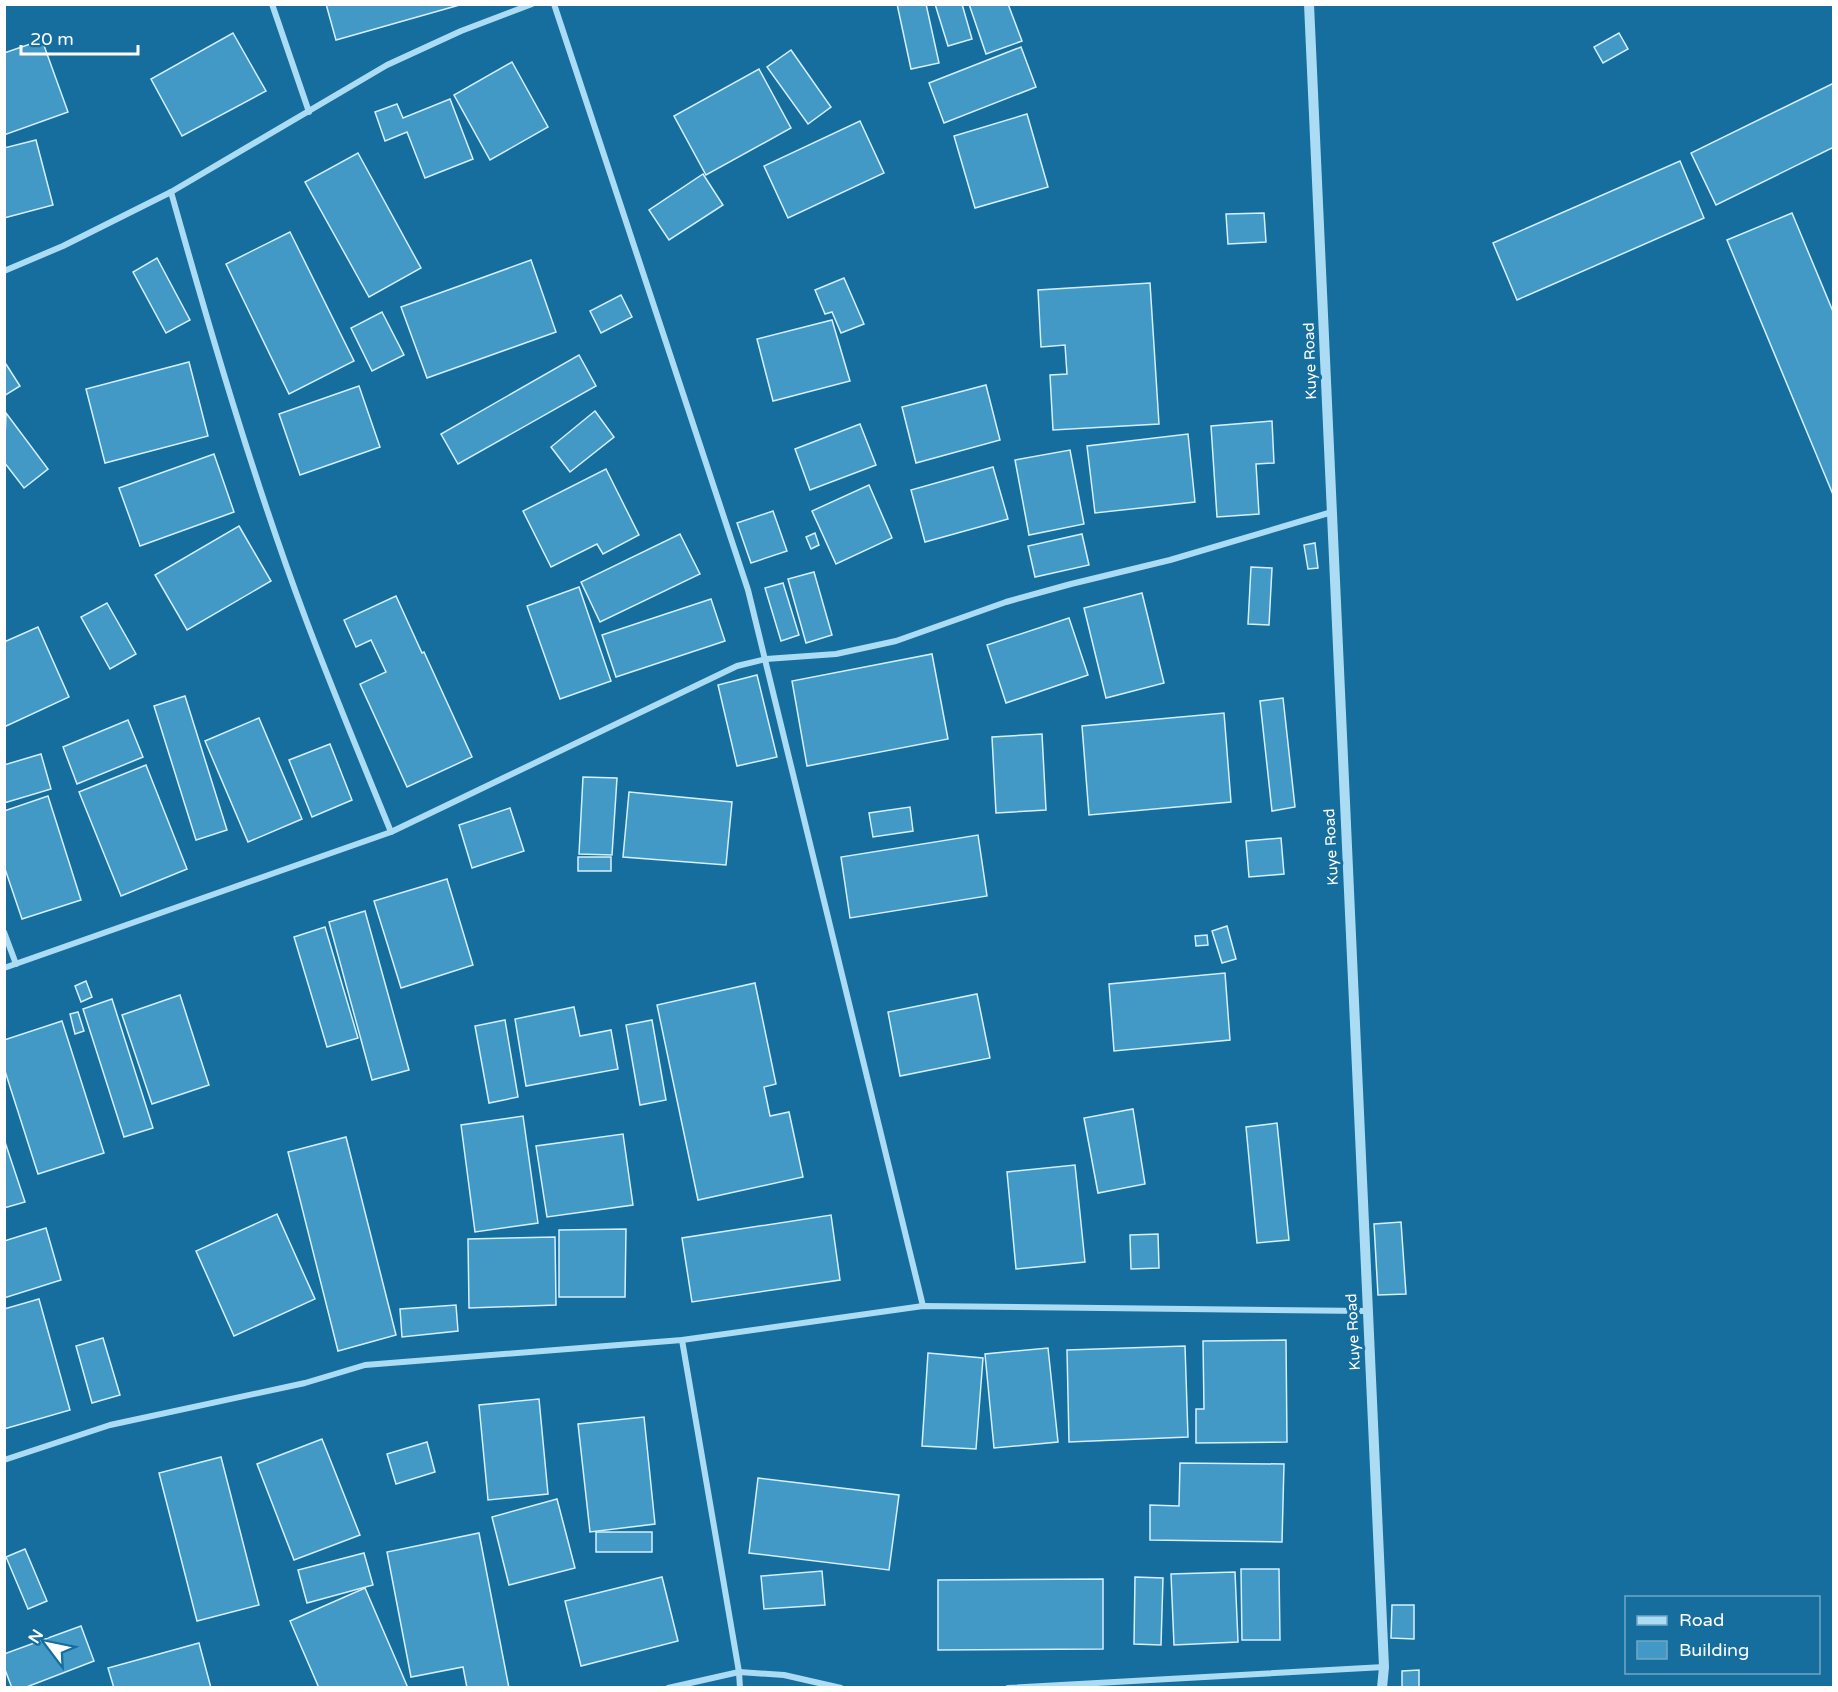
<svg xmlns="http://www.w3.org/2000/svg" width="1838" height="1692" font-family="'Varela Round',sans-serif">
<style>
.building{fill:#4299c6;stroke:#d5f0fd;stroke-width:1.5}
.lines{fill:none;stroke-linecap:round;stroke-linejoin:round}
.minor{stroke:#acdcf3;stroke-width:6}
.tertiary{stroke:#acdcf3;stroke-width:10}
.labels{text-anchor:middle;stroke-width:6;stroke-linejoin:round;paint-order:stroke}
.street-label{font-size:15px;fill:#fff;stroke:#156e9e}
</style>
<rect width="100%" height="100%" fill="#156e9e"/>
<!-- building -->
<g class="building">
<path d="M326,4h137l-127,36z"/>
<path d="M897,4h29l13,59 -28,6z"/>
<path d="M935,4h27l10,35 -24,7z"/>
<path d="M969,4h39l14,37 -36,13z"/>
<path d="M233,33l33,58 -84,45 -31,-57z"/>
<path d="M1619,33l9,16 -25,14 -9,-16z"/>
<path d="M42,40l26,72 -64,23v-82z"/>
<path d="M1021,47l15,40 -92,36 -15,-40z"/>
<path d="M791,50l40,57 -23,17 -41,-57z"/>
<path d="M512,62l36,65 -58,33 -36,-65z"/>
<path d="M759,69l32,59 -85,47 -32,-59z"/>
<path d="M1834,83v64l-118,58 -25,-52z"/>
<path d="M450,99l23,60 -48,19 -18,-46 -22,9 -10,-29 22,-8 6,14z"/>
<path d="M1027,114l21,73 -73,21 -21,-72z"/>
<path d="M860,121l24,52 -96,45 -24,-52z"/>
<path d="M36,140l17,65 -49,13v-70z"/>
<path d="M358,153l63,115 -52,29 -64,-115z"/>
<path d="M1680,161l24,57 -187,82 -24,-57z"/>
<path d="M703,174l20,31 -54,35 -20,-30z"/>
<path d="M1264,213l2,29 -38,2 -2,-30z"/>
<path d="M1792,213l42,101v183l-107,-257z"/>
<path d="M290,232l64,129 -65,33 -63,-130z"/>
<path d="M157,258l33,62 -24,13 -33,-61z"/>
<path d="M531,260l25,72 -129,46 -26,-71z"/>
<path d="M844,278l20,46 -23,9 -9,-21 -7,2 -10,-24z"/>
<path d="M1150,283l9,141 -106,6 -3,-55 17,-1 -2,-29 -24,2 -3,-57z"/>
<path d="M621,295l11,22 -31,16 -11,-22z"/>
<path d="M382,312l22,43 -32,16 -21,-43z"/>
<path d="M832,320l18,61 -77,20 -16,-62z"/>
<path d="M579,355l17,31 -138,78 -17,-30z"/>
<path d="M4,361l16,25 -16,10z"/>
<path d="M189,362l19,74 -103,27 -19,-74z"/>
<path d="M986,385l14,55 -84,23 -14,-56z"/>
<path d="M359,386l21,61 -80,28 -21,-61z"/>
<path d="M595,411l19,26 -44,35 -19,-25z"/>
<path d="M6,413l42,56 -24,19 -20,-26z"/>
<path d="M1272,421l2,42 -18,1 3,50 -42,3 -6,-91z"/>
<path d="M860,424l16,41 -66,25 -15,-41z"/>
<path d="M1188,434l7,68 -100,11 -8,-67z"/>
<path d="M1070,450l14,74 -55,11 -14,-75z"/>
<path d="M214,454l20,58 -94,34 -21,-58z"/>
<path d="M993,467l15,52 -83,23 -14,-52z"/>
<path d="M606,469l33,66 -36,19 -6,-10 -46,23 -28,-56z"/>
<path d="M869,485l23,53 -56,26 -24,-53z"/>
<path d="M773,511l14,40 -36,12 -14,-40z"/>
<path d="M239,526l32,55 -84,49 -32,-55z"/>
<path d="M815,533l4,12 -8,4 -5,-12z"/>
<path d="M680,534l20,40 -100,48 -19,-40z"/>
<path d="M1082,534l7,31 -54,12 -7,-31z"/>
<path d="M1315,543l3,25 -10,1 -4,-24z"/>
<path d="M1251,567l21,1 -3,57 -21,-1z"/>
<path d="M814,572l18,63 -26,8 -18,-64z"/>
<path d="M783,583l16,52 -18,6 -16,-53z"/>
<path d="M579,587l32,94 -51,18 -33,-93z"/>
<path d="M1142,593l22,90 -58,15 -22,-90z"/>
<path d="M396,596l26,57 2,-1 48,105 -65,30 -47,-103 26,-12 -15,-32 -15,7 -12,-27z"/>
<path d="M711,599l14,42 -109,36 -14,-42z"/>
<path d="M107,603l29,51 -26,15 -29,-52z"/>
<path d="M1069,618l19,57 -82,28 -19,-58z"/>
<path d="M38,627l31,70 -65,30v-85z"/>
<path d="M932,654l16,85 -141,27 -15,-85z"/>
<path d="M757,675l20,82 -40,9 -19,-81z"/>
<path d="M185,696l42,134 -31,10 -42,-134z"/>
<path d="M1283,698l12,109 -23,4 -12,-110z"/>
<path d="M1224,713l7,89 -142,13 -7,-89z"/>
<path d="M259,718l43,101 -54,23 -43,-101z"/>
<path d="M128,720l15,37 -66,27 -14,-37z"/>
<path d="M1042,734l4,76 -50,3 -4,-76z"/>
<path d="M330,744l22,56 -40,17 -23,-57z"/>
<path d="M41,754l10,35 -47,14v-38z"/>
<path d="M146,765l41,104 -66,27 -42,-104z"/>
<path d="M583,777l34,1 -5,77 -33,-1z"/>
<path d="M629,792l103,10 -6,63 -103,-8z"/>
<path d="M48,796l33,104 -59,19 -18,-53v-55z"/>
<path d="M910,807l3,24 -40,6 -4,-24z"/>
<path d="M510,808l14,43 -52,17 -13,-43z"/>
<path d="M978,835l9,61 -137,22 -9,-61z"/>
<path d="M1281,838l3,36 -35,3 -3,-36z"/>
<rect x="578" y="857" width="33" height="14"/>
<path d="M447,879l26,86 -72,23 -27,-87z"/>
<path d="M365,911l44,159 -37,10 -43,-158z"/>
<path d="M1227,926l9,33 -14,4 -10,-32z"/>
<path d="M325,927l33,111 -31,9 -33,-110z"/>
<path d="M1207,935l1,10 -12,1 -1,-10z"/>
<path d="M1225,973l5,67 -116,11 -5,-67z"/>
<path d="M86,981l6,16 -11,5 -6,-16z"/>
<path d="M755,983l21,101 -12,3 6,29 19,-4 14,65 -105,23 -41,-195z"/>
<path d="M977,994l13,64 -90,18 -12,-64z"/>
<path d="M180,995l29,90 -57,19 -30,-89z"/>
<path d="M112,999l41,129 -29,9 -41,-128z"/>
<path d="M574,1007l6,29 31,-6 7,39 -92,17 -11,-67z"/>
<path d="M78,1012l6,19 -9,3 -5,-20z"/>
<path d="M505,1020l13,77 -29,6 -14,-77z"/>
<path d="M652,1020l14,80 -26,5 -14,-80z"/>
<path d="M62,1021l42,132 -66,21 -34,-106v-28z"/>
<path d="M1133,1109l12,75 -47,9 -14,-75z"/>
<path d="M523,1116l15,107 -63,9 -14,-107z"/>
<path d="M1277,1123l12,117 -32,3 -11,-116z"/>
<path d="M623,1134l10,71 -86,12 -11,-71z"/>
<path d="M346,1137l50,198 -58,16 -50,-199z"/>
<path d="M4,1139l21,63 -21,6z"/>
<path d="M1075,1165l10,97 -69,7 -9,-97z"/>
<path d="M277,1214l38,85 -81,37 -38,-85z"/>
<path d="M831,1215l9,65 -148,22 -10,-64z"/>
<path d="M1401,1222l5,72 -28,1 -4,-71z"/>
<path d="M46,1228l15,52 -57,18v-57z"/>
<path d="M626,1229l-1,68h-66v-67z"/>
<path d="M1158,1234l1,34 -28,1 -1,-34z"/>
<path d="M555,1237l1,68 -87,3 -1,-69z"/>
<path d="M39,1299l31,111 -66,19v-120z"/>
<path d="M456,1305l2,26 -56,6 -2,-28z"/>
<path d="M103,1338l17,57 -28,8 -16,-57z"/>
<path d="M1286,1340l1,102 -91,1v-34h8l-1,-68z"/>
<path d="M1185,1346l3,91 -119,5 -2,-92z"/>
<path d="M1048,1348l10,94 -64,6 -9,-94z"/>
<path d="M928,1353l55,5 -7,91 -54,-3z"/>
<path d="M539,1399l9,95 -60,6 -9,-95z"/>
<path d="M644,1417l11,107 -65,8 -12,-108z"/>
<path d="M322,1439l38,96 -66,25 -37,-96z"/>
<path d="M427,1442l8,30 -39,12 -9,-30z"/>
<path d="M221,1457l38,148 -62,16 -38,-148z"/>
<path d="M1180,1463l104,1 -2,78 -132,-2v-35l29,1z"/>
<path d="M758,1478l141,17 -10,75 -140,-17z"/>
<path d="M557,1499l18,69 -66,17 -17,-68z"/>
<rect x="596" y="1532" width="56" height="20"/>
<path d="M479,1533l30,155h-42l-4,-21 -52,10 -24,-125z"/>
<path d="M25,1549l22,52 -19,8 -22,-52z"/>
<path d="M364,1553l9,32 -66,18 -9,-33z"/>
<path d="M1241,1569h38l1,71h-38z"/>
<path d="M822,1571l3,34 -61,4 -3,-33z"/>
<path d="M1235,1572l3,70 -64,3 -3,-71z"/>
<path d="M662,1577l16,64 -97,25 -16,-65z"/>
<path d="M1135,1577l28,1 -2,67 -27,-1z"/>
<path d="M1103,1579v70l-165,1v-70z"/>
<path d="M365,1588l43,100h-89l-29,-67z"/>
<path d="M1392,1605h22v34l-23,-1z"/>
<path d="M81,1626l13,35 -70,27h-12l-8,-21v-13z"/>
<path d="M199,1643l12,45h-97l-6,-20z"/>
<path d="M1419,1670v18h-17v-17z"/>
</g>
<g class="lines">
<!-- minor -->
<g class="minor">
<path d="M272,4l37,108"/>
<path d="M554,4l194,586 175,716"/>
<path d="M171,192c40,142 82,286 134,425 27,72 57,144 86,215"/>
<path d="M4,271l59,-25 108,-54 216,-127 74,-34 71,-27"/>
<path d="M4,932l12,32"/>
<path d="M4,968l387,-136 346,-166 29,-7 70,-5 60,-13 110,-39 65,-18 99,-24 162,-48"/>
<path d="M682,1340l57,332 1,16"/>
<path d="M4,1460l106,-35 195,-42 60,-18 317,-25 241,-34 444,5"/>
<path d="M668,1688l71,-16 45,3 57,13"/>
<path d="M1008,1688l376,-21"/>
</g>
<!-- tertiary -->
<path class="tertiary" d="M1309,4l75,1663 -2,21"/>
</g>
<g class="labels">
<!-- street labels -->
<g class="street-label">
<text transform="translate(1310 361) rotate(-92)" y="5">Kuye Road</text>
<text transform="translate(1331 847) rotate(-93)" y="5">Kuye Road</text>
<text transform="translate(1353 1332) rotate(-93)" y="5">Kuye Road</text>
</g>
</g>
<!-- border -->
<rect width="1838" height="1692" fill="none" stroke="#ffffff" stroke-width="12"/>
<!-- legend -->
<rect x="1625" y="1596" width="195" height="78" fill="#156e9e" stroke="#73a8c5" stroke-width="1.5"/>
<rect x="1637" y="1616" width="30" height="9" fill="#acdcf3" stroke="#73a8c5" stroke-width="1.5"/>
<text x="1679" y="1626" font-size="18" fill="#ffffff">Road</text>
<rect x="1637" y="1641" width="30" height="18" fill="#4299c6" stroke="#73a8c5" stroke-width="1.5"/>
<text x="1679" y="1656" font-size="18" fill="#ffffff">Building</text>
<!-- north arrow -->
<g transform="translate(48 1644) rotate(302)" stroke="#156e9e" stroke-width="4.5" paint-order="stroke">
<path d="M0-4.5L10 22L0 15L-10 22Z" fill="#ffffff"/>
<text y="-9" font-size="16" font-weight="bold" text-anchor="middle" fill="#ffffff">N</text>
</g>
<!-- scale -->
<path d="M21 45v9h117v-9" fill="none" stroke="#ffffff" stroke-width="3"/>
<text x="30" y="45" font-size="18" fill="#ffffff" stroke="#156e9e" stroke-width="4.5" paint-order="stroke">20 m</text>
</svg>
